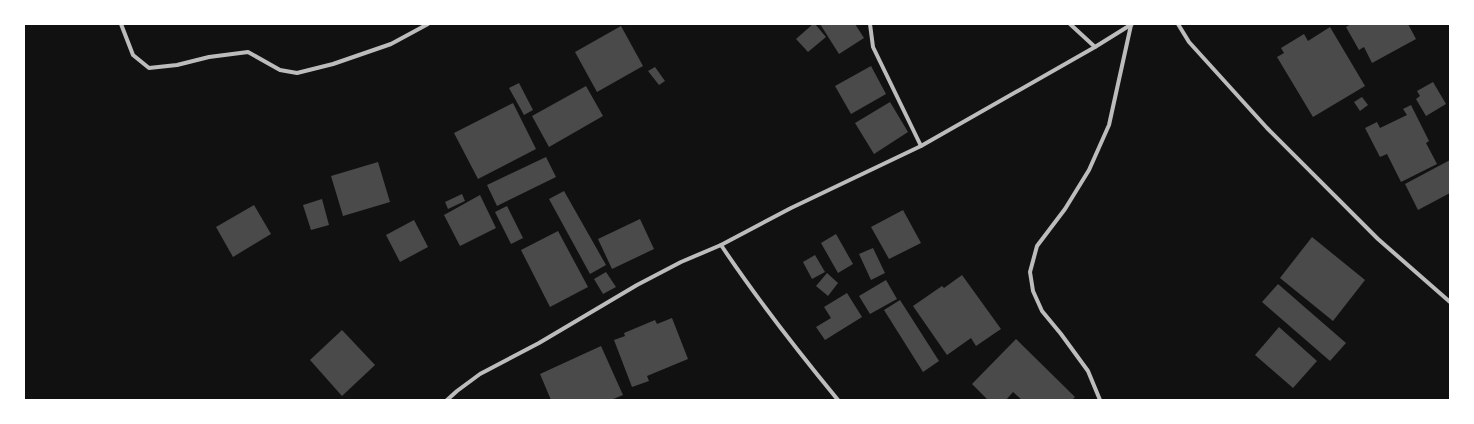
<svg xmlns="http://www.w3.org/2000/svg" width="1474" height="424" font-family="'Public Sans',sans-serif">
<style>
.building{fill:#4a4a4a}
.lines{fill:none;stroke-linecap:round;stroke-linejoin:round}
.minor{stroke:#bcbcbc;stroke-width:4}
</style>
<rect width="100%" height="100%" fill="#111"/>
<!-- building -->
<g class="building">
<path d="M813,24h2l11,13 -18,15 -12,-13z"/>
<path d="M820,24h35l9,14 -25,16z"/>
<path d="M1351,24h57l8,15 -44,24 -8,-16 -5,3 -13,-23z"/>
<path d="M621,26l22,40 -46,26 -22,-40z"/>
<path d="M1330,27l35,59 -52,31 -36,-60 7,-4 -3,-5 23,-14 4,7z"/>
<path d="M871,66l15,28 -35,20 -16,-28z"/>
<path d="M655,67l10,14 -6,4 -11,-14z"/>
<path d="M1433,82l13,22 -20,12 -10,-17 4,-3 -3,-5z"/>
<path d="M519,83l14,27 -9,5 -15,-27z"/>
<path d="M586,86l17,30 -54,31 -17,-31z"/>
<path d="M1362,97l6,8 -8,6 -6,-9z"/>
<path d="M890,102l18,30 -34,22 -19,-31z"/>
<path d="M513,103l23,46 -58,30 -24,-46z"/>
<path d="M1411,105l18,36 -3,2 11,21 -36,18 -14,-28 -7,3 -15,-29 12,-6 3,6 27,-13 -4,-6z"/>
<path d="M546,157l10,20 -59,29 -10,-21z"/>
<path d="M1450,160v33l-32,17 -13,-26z"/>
<path d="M378,162l12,40 -47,14 -12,-40z"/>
<path d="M564,191l42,74 -16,9 -41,-75z"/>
<path d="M462,194l3,7 -17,8 -3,-7z"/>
<path d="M480,195l16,33 -36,18 -16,-31z"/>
<path d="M322,199l7,26 -18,5 -8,-25z"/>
<path d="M254,205l17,29 -38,23 -17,-30z"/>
<path d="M507,206l16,32 -12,6 -16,-32z"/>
<path d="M903,210l18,33 -32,16 -18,-32z"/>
<path d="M640,219l14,30 -42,20 -14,-30z"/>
<path d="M414,220l14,27 -28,15 -14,-27z"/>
<path d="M558,231l30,56 -38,20 -29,-57z"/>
<path d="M836,234l17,30 -15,9 -17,-30z"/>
<path d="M1312,237l53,43 -32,41 -53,-43z"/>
<path d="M873,248l12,25 -14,7 -12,-26z"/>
<path d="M815,255l10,17 -13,7 -9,-17z"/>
<path d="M606,272l10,15 -13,7 -9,-15z"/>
<path d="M827,273l11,10 -10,13 -12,-10z"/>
<path d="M962,275l39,54 -25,17 -5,-8 -24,17 -34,-49 29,-20 2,2z"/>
<path d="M886,280l11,19 -27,15 -11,-18z"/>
<path d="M1278,284l68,59 -16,18 -68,-59z"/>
<path d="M847,293l15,24 -37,23 -9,-13 15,-9 -7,-11z"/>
<path d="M900,300l39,61 -16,11 -39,-62z"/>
<path d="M672,318l16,41 -41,17 2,5 -17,6 -18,-47 11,-4 -1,-3 31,-13 2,4z"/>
<path d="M1279,327l38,34 -24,27 -38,-33z"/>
<path d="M342,330l33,35 -33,31 -32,-36z"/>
<path d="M1016,339l59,58 -3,3h-50l-9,-8 -7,8h-18l-16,-16z"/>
<path d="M601,346l22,49 -12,5h-60l-11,-26z"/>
</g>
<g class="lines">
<!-- minor -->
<g class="minor">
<path d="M121,24l12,31 16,13 28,-3 32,-8 39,-5 32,18 17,3 36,-9 58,-20 37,-20"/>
<path d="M870,24l3,23 48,99"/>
<path d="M1070,24l25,23"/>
<path d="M1178,24l11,18 78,86 111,111 72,63"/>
<path d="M721,245c36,54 76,105 117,155"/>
<path d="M447,400l10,-9 23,-17 59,-31 98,-58 44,-23 40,-17 70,-37 130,-62 174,-99 37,-23"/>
<path d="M1100,400l-12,-29 -27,-37 -19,-23 -9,-20 -3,-19 7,-26 28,-37 24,-39 20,-45 22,-100"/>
</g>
</g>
<!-- border -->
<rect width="1474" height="424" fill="none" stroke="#ffffff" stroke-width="50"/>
</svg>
